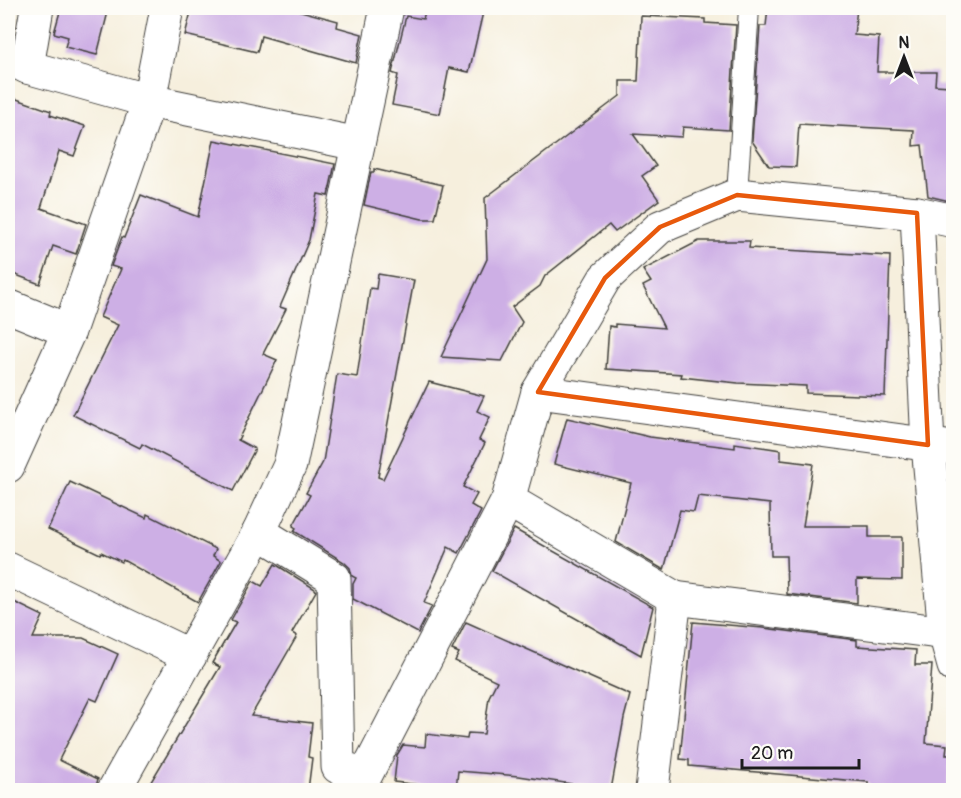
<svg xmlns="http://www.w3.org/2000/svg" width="961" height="798" font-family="Pangolin,sans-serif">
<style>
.building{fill:#cdafe5}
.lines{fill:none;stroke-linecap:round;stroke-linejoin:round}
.lane-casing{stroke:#3d3c39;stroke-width:22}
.street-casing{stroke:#3d3c39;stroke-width:35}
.lane{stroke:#fff;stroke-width:20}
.street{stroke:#fff;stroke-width:33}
.marked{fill:none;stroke:#e8590c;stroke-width:4.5;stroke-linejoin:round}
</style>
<rect width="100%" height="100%" fill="#fdfcf7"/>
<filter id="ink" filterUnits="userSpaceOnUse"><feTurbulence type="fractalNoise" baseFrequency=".0167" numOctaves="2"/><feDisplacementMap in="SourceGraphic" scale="12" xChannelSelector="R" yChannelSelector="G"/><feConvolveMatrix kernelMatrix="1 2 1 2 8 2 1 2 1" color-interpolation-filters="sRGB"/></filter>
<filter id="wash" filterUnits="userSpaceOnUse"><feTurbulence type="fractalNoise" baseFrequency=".008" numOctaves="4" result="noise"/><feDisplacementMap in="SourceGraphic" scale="24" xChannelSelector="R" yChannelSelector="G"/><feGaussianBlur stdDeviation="1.35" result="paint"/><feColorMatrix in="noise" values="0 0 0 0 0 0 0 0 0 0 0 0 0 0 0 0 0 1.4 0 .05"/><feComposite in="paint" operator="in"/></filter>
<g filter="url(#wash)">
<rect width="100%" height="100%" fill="#f6efdd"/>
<g id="blocks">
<!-- building -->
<g class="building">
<path d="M61,8h48l-12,47 -32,-8 3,-10 -14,-4z"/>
<path d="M192,8h98l48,13 -1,6 25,7 -6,29 -95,-27 -4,16 -72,-17z"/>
<path d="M426,8h58l-15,64 -20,-4 -9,46 -48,-9 6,-30 -6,-2 14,-57 17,3z"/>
<path d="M768,8h89l-3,27 25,2 -2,35h59l-1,13 15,1v45h4v71l-26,-6 -6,-51 -9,1 1,-16 -115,-6 -3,43 -27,-1 -17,-25 8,-115h6z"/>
<path d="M641,16l64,3v4l31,2 -7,105 -46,-3 -1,10 -49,-3 23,32 -14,10 17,24 -44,32 -6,-7 -64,51 -5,10 -28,21 10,15 -20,39 -61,-4 46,-98 -2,-61 135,-102v-15h18z"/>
<path d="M8,96l43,15 -1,4 35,11 -11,30 -15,-5 -18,57 45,16 -10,30 -23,-8 -13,38 -32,-12z"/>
<path d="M214,140l121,24 -7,32 -10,-2 -9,46 -29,67 6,2 -23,45 14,6 -39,80 17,9 -22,42 -91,-47 -2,4 -67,-33 45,-90 -18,-8 21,-48 -10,-3 11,-29 2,1 17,-43 57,22z"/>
<path d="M374,169l69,16 -8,34h-13l-58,-14 7,-33h3z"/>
<path d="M699,241h51l-1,7 141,8 -5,140 -79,-3v-7l-68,-3 -57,-6 1,-3 -76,-5 3,-43 6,1v-3l49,4 -21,-42 8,-4 -8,-12z"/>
<path d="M378,274l36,6 -36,197 5,2 46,-97 55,14 -7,15 13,6 -11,23 6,3 -22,44 14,7 -6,11 10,6 -22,42 -11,-6 -24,56 8,3 -14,27 -65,-34v-15l3,-6 -4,-2 -2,-8 -6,-6 -50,-31 2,-3 -3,-2 17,-31 -4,-2 17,-31 14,-88 20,3 13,-89 6,1z"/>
<path d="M567,418l83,19 85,11v-5l46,7v10l32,4 -10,62h66v11h33v43l-45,-1v24l-70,-9 -1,-38h-15l-1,-52 -72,-8 -4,16 -14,-2 -16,60 -48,-28 15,-59 -77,-19z"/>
<path d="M70,482l76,36 1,-4 69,35 -3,7 8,5 -23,41 -75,-42 -1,2 -21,-10 -1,2 -52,-25z"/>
<path d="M514,529l139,78 -12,48 -149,-84z"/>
<path d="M275,564l40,25 1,2 -24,42 5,3 -46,80 61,7 -4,34 4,1 -4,32h-162l74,-123 -8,-4 24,-41 -5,-2 22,-39 9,5z"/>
<path d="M8,599l35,17 -10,22h50l35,16 -21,47 -7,-3 -31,62 39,19 -3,11h-87z"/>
<path d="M466,622l164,73 -6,23 -13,72 -92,-14 -61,-5 -2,18 -62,-7 3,-27 6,-10 22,2 1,-13 41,5 1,-6 16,1 5,-37 8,-16 -42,-20 4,-8 -7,-3z"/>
<path d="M693,622l70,6 94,12v6l59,4 -1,15h17l-6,78 21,2 -1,10h5l-4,35 -79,-3v-5l-179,-16v-6l-9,-1z"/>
</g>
</g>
</g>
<g filter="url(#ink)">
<use href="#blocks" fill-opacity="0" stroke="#3d3c39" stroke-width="1.5"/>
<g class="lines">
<!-- lane casing -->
<g class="lane-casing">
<path id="lane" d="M737,195l12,-187"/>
</g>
<!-- street casing -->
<g class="street-casing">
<g id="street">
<path d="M8,58l19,9 122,34 209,43"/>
<path d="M27,67l10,-59"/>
<path d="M917,213l37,8"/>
<path d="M8,306l61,25"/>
<path d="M538,392l416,56"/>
<path d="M8,466l61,-135 80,-230 18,-93"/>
<path d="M508,500l167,98 -23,192"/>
<path d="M259,532l75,46 4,189 27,7"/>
<path d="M8,569l182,87"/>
<path d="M675,598l279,36"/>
<path d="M114,790l145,-258 31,-67 97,-457"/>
<path d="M358,790l150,-290 30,-108 67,-114 55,-51 77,-32 180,18 11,232 17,188 9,33"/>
</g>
</g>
<!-- lane -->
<use href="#lane" class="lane"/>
<!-- street -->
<use href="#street" class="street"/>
</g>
</g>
<!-- marked area -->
<path class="marked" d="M737,195l180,18 11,232 -390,-53 67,-114 55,-51z"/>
<!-- margin -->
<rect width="961" height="798" fill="none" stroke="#fdfcf7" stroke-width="30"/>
<!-- north arrow -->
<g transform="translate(904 57)" stroke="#fdfcf7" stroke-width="4.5" paint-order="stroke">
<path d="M0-4.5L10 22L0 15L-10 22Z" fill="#1c1c1c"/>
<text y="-9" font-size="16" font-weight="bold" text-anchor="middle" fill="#1c1c1c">N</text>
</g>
<!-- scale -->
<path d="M742 759v9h117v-9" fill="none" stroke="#1c1c1c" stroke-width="3"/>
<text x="751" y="759" font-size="18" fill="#1c1c1c" stroke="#fdfcf7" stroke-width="4.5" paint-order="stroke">20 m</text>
</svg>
